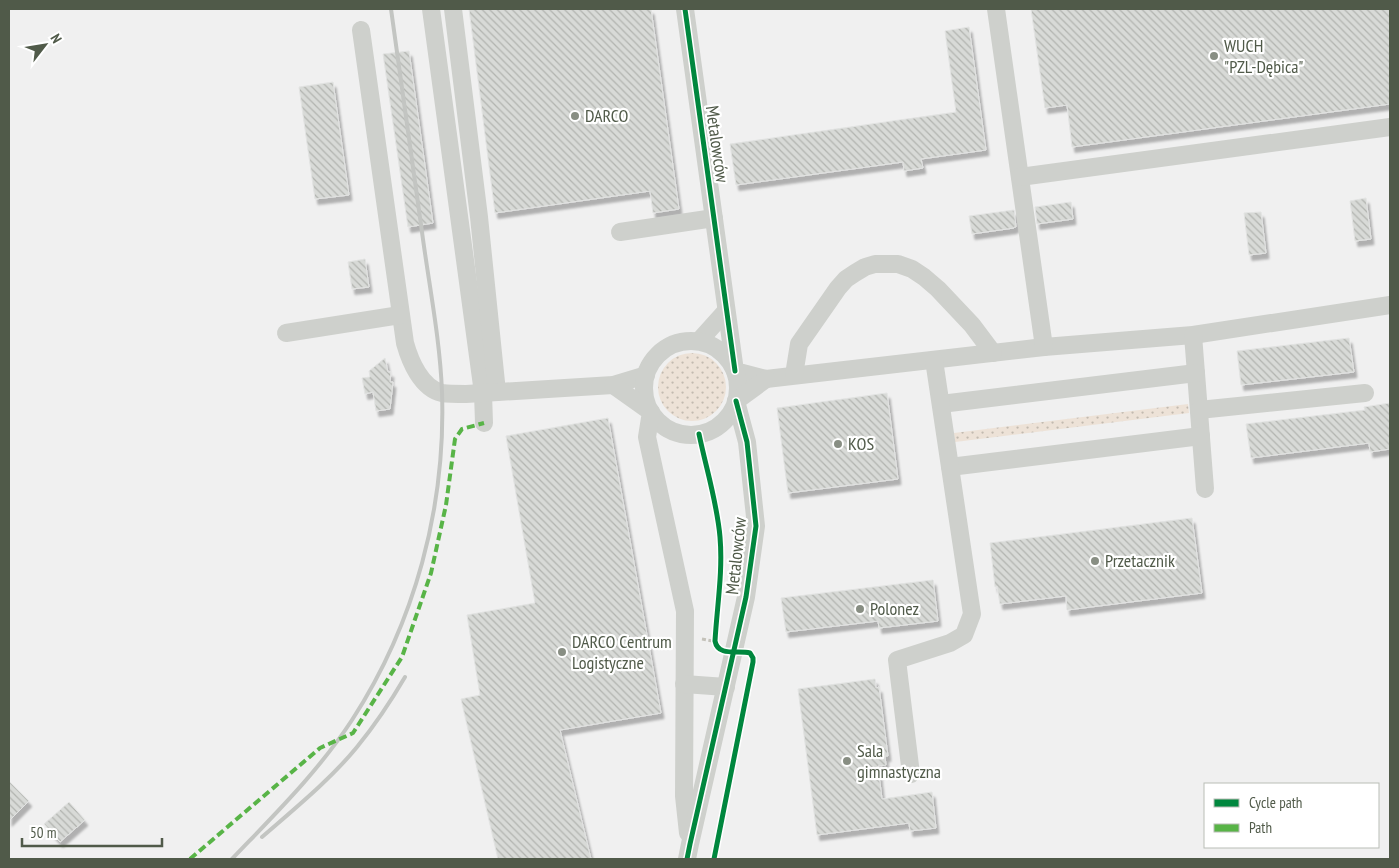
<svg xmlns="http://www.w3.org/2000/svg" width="1399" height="868" font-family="'PT Sans Narrow',sans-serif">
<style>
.grass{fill:url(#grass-dots)}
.building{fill:url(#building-back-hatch);stroke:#e2e3e2;filter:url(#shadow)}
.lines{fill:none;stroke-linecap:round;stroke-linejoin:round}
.path{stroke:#c4c2ba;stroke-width:3;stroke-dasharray:4 2.5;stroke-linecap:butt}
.minor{stroke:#ced0cc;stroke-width:18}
.rail{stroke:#c3c5c2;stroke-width:4}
.quiet{stroke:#58b447;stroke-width:4;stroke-dasharray:8 4;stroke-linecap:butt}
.cycleway-casing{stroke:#fff;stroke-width:8}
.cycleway{stroke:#00873e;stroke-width:5}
.poi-dot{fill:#888e83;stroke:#fff;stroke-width:2}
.labels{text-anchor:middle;stroke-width:4.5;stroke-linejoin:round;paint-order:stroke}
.poi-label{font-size:18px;fill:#505a49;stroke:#fff;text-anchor:start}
.street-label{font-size:18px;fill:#505a49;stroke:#fff}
</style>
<defs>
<pattern id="grass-dots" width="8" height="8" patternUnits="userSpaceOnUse" patternTransform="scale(1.25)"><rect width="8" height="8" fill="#ede2d7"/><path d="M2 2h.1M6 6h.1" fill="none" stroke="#c2bab0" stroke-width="1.8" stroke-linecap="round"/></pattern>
<pattern id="building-back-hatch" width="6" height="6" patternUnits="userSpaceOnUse" patternTransform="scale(1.25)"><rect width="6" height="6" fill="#d8dad7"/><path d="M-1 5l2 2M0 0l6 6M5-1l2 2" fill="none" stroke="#b2b4b0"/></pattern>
<filter id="shadow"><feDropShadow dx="3" dy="5.5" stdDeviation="1" flood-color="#0004"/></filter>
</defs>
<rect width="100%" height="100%" fill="#f0f0f0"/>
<!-- grass -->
<g class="grass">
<circle cx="692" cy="387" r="34"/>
<path d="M1188,404l1,9 -234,29 -1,-9z"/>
</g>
<!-- building -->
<g class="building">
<path d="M469,9h182l28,200 -26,4 -3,-22 -155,22z"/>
<path d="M1031,9h359v95l-318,43 -5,-42 -22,3z"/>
<path d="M969,27l17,123 -65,9 2,9 -19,3 -1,-9 -167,23 -6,-41 226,-32 -11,-81z"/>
<path d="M409,51l24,172 -25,4 -25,-173z"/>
<path d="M333,82l16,113 -34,4 -16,-112z"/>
<path d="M1366,198l5,41 -16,2 -5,-40z"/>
<path d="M1071,202l2,17 -36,5 -2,-17z"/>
<path d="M1014,210l2,17h-2v1l-42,6 -3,-18z"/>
<path d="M1261,212l5,41 -17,2 -5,-42z"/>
<path d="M365,259l4,28 -17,2 -4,-27z"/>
<path d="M1349,338l5,34 -113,13 -4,-34z"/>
<path d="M385,358l3,14h3l-1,10h3l-3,27 -14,2 -3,-19 -8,2 -3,-16 8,-1 -1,-6z"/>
<path d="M887,393l11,86 -110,14 -11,-85z"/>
<path d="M1390,403v46l-20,3 -1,-9 -118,15 -5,-34 119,-14 -1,-3z"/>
<path d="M608,418l53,295 -101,17 31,129h-93l-37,-160 19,-4 -13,-80 68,-12 -29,-167z"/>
<path d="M1192,518l10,75 -135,17 -1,-14 -66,8 -3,-18 -2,1 -5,-44z"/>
<path d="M933,580l5,41 -59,7 -1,-7 -92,11 -5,-34z"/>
<path d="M875,679l1,9 3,-1 9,69h-3l1,9 -8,1 4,33 50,-7 4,36 -26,3 -1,-8 -92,12 -19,-146z"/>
<path d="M9,781l20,20 -20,20z"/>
<path d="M69,802l16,18 -25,22 -16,-18z"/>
</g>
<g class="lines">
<!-- path -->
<path class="path" d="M702,639l16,3"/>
<!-- minor -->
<g class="minor">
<path d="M431,9l52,384 1,30"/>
<path d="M453,9l26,208 18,175"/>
<path d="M685,9l50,362 31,8 278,-32 149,-12 197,-30"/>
<path d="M996,9l48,338"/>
<path d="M361,30l44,313c5,18 16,45 37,50 7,1 16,1 24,1l147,-9 33,-10"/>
<path d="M1020,177l370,-50"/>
<path d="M620,232l94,-14"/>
<path d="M286,333l114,-18"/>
<path d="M1193,335l12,154"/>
<path d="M699,341l27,-30"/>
<circle cx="691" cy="388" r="47"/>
<path d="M794,375l5,-31 39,-56 8,-9 9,-6 10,-6 10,-3h23l14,5 12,8 14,12 34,36 21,28"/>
<path d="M613,385l38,27 -4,25 38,174 -1,185 4,37"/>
<path d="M941,404l255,-31"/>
<path d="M1199,410l166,-17"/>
<path d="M950,467l251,-31"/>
<path d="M684,684l42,3"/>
<path d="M911,774l-14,-114 53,-17 14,-8 8,-21 -38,-254"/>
<path d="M687,859l3,-15 56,-247 10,-71 -9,-84 -11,-41 30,-22"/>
</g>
<!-- rail -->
<g class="rail">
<path d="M262,837c31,-27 69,-58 95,-90 18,-22 34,-46 48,-70"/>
<path d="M232,859c42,-44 86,-87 120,-139 63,-97 94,-213 90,-328 -2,-53 -13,-107 -20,-160 -10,-74 -21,-149 -31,-223"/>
</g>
<!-- quiet -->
<path class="quiet" d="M190,859l130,-111 33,-15 49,-76 29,-84 15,-68 9,-66 7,-10 22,-6"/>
<!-- cycleway casing -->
<g class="cycleway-casing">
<g id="cycleway">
<path d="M685,9l50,362"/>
<path d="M699,434c7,34 18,68 21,103 3,35 -3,69 -5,104 3,16 23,9 35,12l3,5v4l-39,197"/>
<path d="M687,859l3,-15 56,-247 10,-71 -9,-84 -11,-41"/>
</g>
</g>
<!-- cycleway -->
<use href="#cycleway" class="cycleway"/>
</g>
<!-- markers -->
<g class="poi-dot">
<circle cx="1214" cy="56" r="5"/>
<circle cx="575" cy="116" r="5"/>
<circle cx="838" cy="444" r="5"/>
<circle cx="1095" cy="561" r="5"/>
<circle cx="860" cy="609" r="5"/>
<circle cx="562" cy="652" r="5"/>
<circle cx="847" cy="761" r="5"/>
</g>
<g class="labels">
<!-- poi labels -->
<g class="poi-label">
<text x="1224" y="52">WUCH<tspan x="1224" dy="21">"PZL-Dębica"</tspan></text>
<text x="585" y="122">DARCO</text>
<text x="848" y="450">KOS</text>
<text x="1105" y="567">Przetacznik</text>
<text x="870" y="615">Polonez</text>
<text x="572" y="648">DARCO Centrum<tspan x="572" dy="21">Logistyczne</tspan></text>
<text x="857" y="757">Sala<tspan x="857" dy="21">gimnastyczna</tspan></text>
</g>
<!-- street labels -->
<g class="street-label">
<text transform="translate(717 144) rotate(82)" y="6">Metalowców</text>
<text transform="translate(736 556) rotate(-84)" y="6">Metalowców</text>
</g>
</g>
<!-- border -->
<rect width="1399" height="868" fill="none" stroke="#505a49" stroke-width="20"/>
<!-- legend -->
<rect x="1204" y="783" width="175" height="65" fill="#ffffff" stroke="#b9bdb6"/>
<rect x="1214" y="799" width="25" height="8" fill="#00873e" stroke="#b9bdb6"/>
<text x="1249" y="808" font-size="15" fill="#505a49">Cycle path</text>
<rect x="1214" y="824" width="25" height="8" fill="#58b447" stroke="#b9bdb6"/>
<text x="1249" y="833" font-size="15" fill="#505a49">Path</text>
<!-- north arrow -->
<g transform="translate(45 45) rotate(59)" stroke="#ffffff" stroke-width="4" paint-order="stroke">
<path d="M0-4L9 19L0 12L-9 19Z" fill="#505a49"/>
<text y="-8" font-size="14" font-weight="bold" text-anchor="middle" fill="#505a49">N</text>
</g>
<!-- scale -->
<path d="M22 838v8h140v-8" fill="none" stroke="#505a49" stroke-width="2.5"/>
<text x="30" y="838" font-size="15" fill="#505a49" stroke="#ffffff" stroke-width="4" paint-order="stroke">50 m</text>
</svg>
